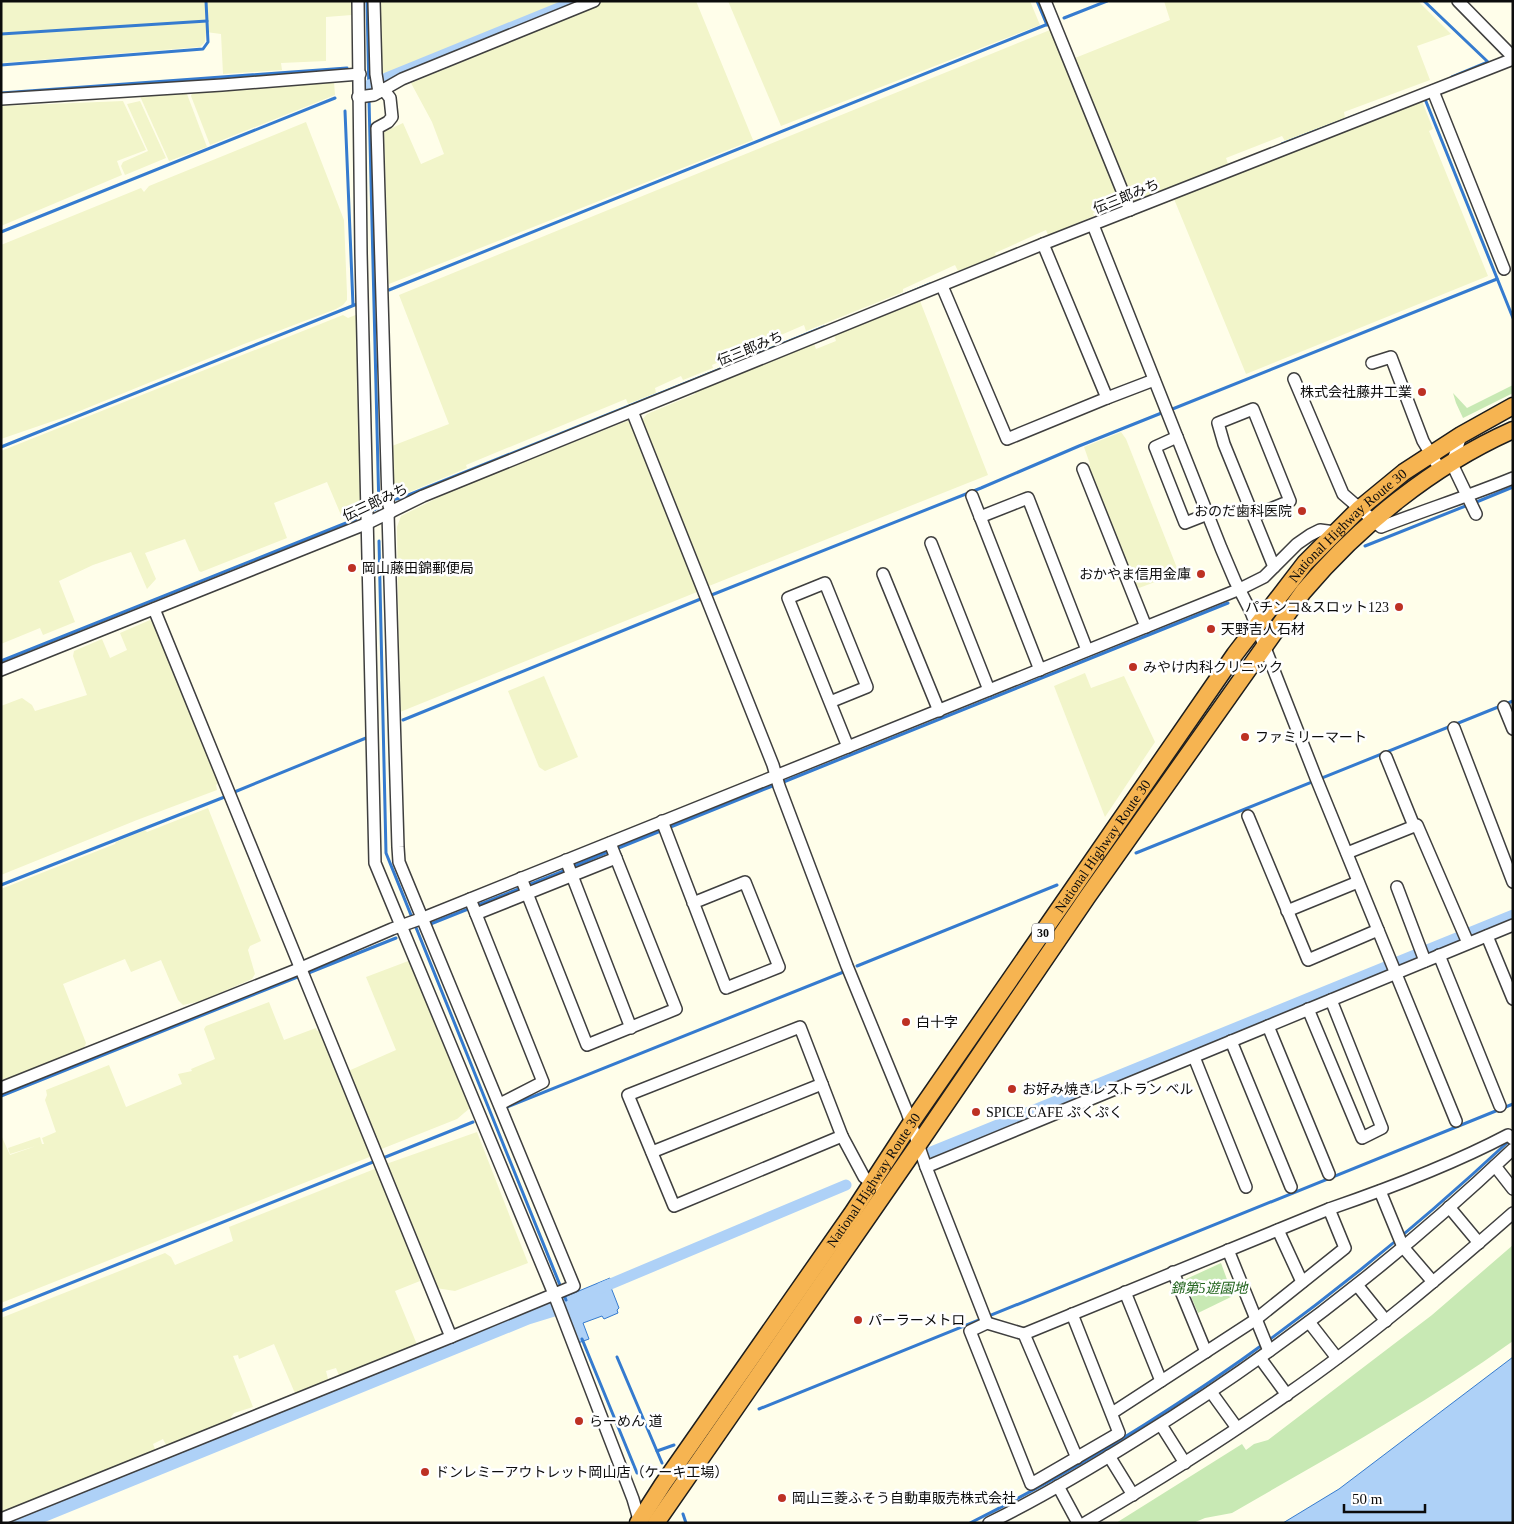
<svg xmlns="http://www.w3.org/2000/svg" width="1514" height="1524" font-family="'Times New Roman','Noto Sans JP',serif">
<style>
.farmland{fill:#f2f5ca}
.green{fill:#c8e9b4}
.water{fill:#aed1f7;stroke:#357bcf}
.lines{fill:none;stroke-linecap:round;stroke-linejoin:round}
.stream{stroke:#357bcf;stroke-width:3}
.canal{stroke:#aed1f7;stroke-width:11}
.river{stroke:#aed1f7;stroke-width:20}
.minor-casing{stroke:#3f3f3f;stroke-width:14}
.highway-casing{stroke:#1d1d1d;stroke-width:19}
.minor{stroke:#fff;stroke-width:11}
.highway{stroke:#f6b451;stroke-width:16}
.poi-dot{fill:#bd3123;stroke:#fff;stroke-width:2}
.labels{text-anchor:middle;stroke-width:5;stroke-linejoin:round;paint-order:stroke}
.shield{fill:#fff;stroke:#555;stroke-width:1}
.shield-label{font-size:12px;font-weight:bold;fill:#0c0c0c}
.street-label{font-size:14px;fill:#0c0c0c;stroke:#fff}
.poi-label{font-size:14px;fill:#0c0c0c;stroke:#fff;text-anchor:start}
.park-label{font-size:14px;font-style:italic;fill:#20631c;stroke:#fff}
</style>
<rect width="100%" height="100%" fill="#fffeea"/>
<!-- farmland -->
<g class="farmland">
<path d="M1,1h350l1,14 -26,2v44l-45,2 1,7 -59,4 -2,-40 -15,-2 -1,10 -5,5 -199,16z"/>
<path d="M378,1h192l-187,75 -3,-11z"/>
<path d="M604,1h92l57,139 -364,144 -5,-152 19,-9 18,41 23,-10 -12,-32 -21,-39 107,-44z"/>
<path d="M728,1h302l10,24 -259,101z"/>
<path d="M1164,1h254l33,33 -34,12 13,34 -86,32 1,6 -60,23 -3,-5 -56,22 2,6 -94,37 -59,-143 95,-38z"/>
<path d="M1050,30l72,172 -29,11 1,3 -46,19 -2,-5 -51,23 1,3 -38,15 -3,-6 -52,24v3l-97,39 -2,-6 -92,40 1,3 -30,12 -2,-4 -26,12 1,5 -28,11 -2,-5 -160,66 1,3 -67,28 -9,1 1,-51 57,-22 -50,-129z"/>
<path d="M334,82l1,13 -125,50 -19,-49 2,-6z"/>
<path d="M184,91l3,3 20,53 -38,14 -30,-67z"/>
<path d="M123,101l23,49 -29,11 5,14 -121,51v-120z"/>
<path d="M140,101l26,57 -41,17 -4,-9 2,-4 25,-11 -21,-47z"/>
<path d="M1422,101l11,28 -4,2 59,145 -242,98 -72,-175z"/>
<path d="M306,122l38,98 3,73v7l-4,5 -7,4 -92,35 -179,73 -64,22v-194l140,-57 3,4 5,-6z"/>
<path d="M920,301l68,174 -279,111 -67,-166 5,-6 48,-20v-2l119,-48 2,5 20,-8 -2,-6z"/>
<path d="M358,314l-1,14 5,174 -21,13 -14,-33 -53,21 13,35 -86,34 -2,-1 -14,-32 -40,14 11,26 -9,10 -16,-37 -38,13 -34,16 16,41 -32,13 -3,-7 -39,16v-193l342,-136 5,3z"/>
<path d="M632,419l65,173 -297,120 -3,-185 4,-11 46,-23z"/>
<path d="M1121,432l5,7 53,134 -40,15 -4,-3 -47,-115 2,-6 -6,-17z"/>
<path d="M150,620l6,3 64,159 -4,3 1,5 -80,30 -136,55v-169l21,-8 10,7 3,6 52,-16 -14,-39 1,-5 28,-12 8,19 17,-8 -7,-17z"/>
<path d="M1085,673l6,15 33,-12 31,66 -50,75 -51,-131z"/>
<path d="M544,676l34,81 -33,14 -6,-4 -31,-76z"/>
<path d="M208,808l53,133 -11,5 -2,4 7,24 -3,5 -51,22 -18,4 -5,-5 -17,-40 -30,12 -6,-13 -62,25 23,59 -2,5 -83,33v-192l114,-45 1,-2 29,-12 2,2z"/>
<path d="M411,960l59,148 -13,11 -78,31 -33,-78 50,-22 -30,-73z"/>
<path d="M269,1002l15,38 32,-12 1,3 4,-1 51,126 -371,147v-168l9,20 26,-9 -26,8 -2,-6 32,-11 2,7h2l-2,-6 14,-6 -11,-32 2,-5 -1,-5 63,-25 17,42 56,-23 -4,-10 14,-3 -1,-2 24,-10 -11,-30 2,-3z"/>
<path d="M477,1132l51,131 -73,28 -19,-3 -50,-124z"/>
<path d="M377,1168l44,106 -2,4 1,3 -25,10 23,56 -78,31 -4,-10 -10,3 2,8 -5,3 1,3 -26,10 -4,-4 -20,-47 -35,15 -1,-4 -5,1 20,51 -19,6 -3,4 2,4 -66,26 -4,-8 -10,5 2,5 -1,3 -153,63v-197l164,-65 6,4 4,8 58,-24 -4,-14z"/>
</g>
<!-- green -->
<g class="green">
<path d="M1513,385v8l-50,25 -7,-15 -3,-10 14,15z"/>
<path d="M1513,1245v96c-89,64 -186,117 -281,172l-27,5 -12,5h-77l126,-79 4,6 8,-6 14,-4 164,-125z"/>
<path d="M1221,1263l12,33 -35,17 -14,-33z"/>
</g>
<!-- water -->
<g class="water">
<path d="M610,1278l4,6 -4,1 9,23 -2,2 1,3 -14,6 -2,-3 -19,7 6,16 -11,4 -11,-22 2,-4 -7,-19z"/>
<path d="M1513,1357v166h-230l56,-34z"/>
</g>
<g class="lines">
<!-- stream -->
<g class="stream">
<path d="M367,1l2,92"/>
<path d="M1037,1l10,24"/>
<path d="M1424,1l64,61 -36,15"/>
<path d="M1064,18l43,-17"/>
<path d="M1,34l206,-13"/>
<path d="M1,65l202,-16 5,-7 -2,-41"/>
<path d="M1,93l346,-25"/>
<path d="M369,99l10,411"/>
<path d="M1425,99l88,219"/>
<path d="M345,111l8,194"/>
<path d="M1282,144l104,-40"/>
<path d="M1,232l334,-134"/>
<path d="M389,290l659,-266"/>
<path d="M897,298l33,-14"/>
<path d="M1170,410l327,-131"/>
<path d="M1,447l356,-143"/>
<path d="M391,500l10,-2 423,-171"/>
<path d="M1474,503l39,-16"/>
<path d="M374,510l5,-3"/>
<path d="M379,541l7,312 180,447"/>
<path d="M1365,546l103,-41"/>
<path d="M709,596l272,-108 98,-42 85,-34"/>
<path d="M1,661l355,-142"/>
<path d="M403,720l300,-122"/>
<path d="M781,783l447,-180"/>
<path d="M232,793l134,-55"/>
<path d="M616,849l159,-64"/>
<path d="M1136,853l377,-152"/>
<path d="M572,867l38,-16"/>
<path d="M1,885l226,-89"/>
<path d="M428,925l138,-55"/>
<path d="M857,966l200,-81"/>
<path d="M306,974l90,-36"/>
<path d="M1,1096l299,-120"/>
<path d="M507,1107l339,-136"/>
<path d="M1,1311l472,-189"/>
<path d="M538,1312l14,3"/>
<path d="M582,1339l55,134"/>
<path d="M617,1357l45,106"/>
<path d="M759,1409l754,-305"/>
<path d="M657,1451l17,-6"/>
<path d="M683,1514l3,9"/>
<path d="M970,1523c199,-99 378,-232 540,-383"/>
</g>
<!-- canal -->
<g class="canal">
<path d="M369,85l207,-84"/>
<path d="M931,1152l582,-237"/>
<path d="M601,1288l245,-103"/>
</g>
<!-- river -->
<path class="river" d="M16,1523l510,-208 26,-8"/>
<!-- minor casing -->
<g class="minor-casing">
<g id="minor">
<path d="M358,1l3,252 14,610 179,431 79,205 7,24"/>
<path d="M374,1l2,73 3,18"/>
<path d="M1045,1l85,209"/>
<path d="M1458,1l55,56"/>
<path d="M383,89l7,9 2,19 -4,5 -11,6 11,374 3,10"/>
<path d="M1433,91l71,178"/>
<path d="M358,97l16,-2 28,-16 192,-78"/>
<path d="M1,99l221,-14 138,-11"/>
<path d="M1093,225l128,323 14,33 16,31 65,166 140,343"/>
<path d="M942,286l65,153 100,-41 -64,-154"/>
<path d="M1372,363l19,-6 32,84 18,30"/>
<path d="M1294,379l49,115 38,33c44,-17 88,-31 132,-49"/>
<path d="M1107,398l47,-18"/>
<path d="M632,411l141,354 6,21 68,180 60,146 19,55 61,156"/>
<path d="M1461,435l-9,29 24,50"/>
<path d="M1177,437l-22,10 30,76 23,-9"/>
<path d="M1083,469l63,158"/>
<path d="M972,496l68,174"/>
<path d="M1253,516l37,-15 -37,-92 -35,14 6,21 50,123"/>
<path d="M980,517l48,-19 59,152"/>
<path d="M931,543l58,147"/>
<path d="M883,574l56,137"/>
<path d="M154,609l297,728"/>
<path d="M1,670l367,-147 55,-27 620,-252 470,-185"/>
<path d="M830,702l37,-15 -42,-104 -37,15 60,149"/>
<path d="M1504,707l9,22"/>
<path d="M1454,728l59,154"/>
<path d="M1386,757l28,69"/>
<path d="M1248,816l60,144 70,-30"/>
<path d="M662,821l64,167 53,-21 -34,-85 -52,21"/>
<path d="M1347,853l70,-28 51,118"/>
<path d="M566,860l65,168"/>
<path d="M521,878l66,167 89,-36 -66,-166"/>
<path d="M1397,887l28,74"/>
<path d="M470,899l73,183 -43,22"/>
<path d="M1287,911l71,-29"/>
<path d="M476,914l140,-56"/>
<path d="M1487,936l26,63"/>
<path d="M1439,955l61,151"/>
<path d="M1308,1009l54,129 20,-10 -51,-128"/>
<path d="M1268,1026l61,148"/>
<path d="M800,1027l42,109 -168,70 -46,-111z"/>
<path d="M1231,1041l60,146"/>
<path d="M1194,1057l52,130"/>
<path d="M1,1088l300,-120 91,-39 31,-11 817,-329 24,-12 33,-33 13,-9 10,-5 15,2"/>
<path d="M842,1136l22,41 13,10"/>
<path d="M652,1152l170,-68"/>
<path d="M1495,1166l18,23"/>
<path d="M926,1167l587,-242"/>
<path d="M1380,1191l23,56 30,35"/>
<path d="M1449,1207l30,36"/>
<path d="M1278,1230l24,52"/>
<path d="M1228,1250l41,101"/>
<path d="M1173,1272l33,80"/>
<path d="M1357,1285l29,36"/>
<path d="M1125,1292l36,89"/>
<path d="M1072,1314l47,119 -88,51 -61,-153 17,-8 37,11 53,124"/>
<path d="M1309,1322l28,36"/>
<path d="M1024,1334l305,-125c61,-21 122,-44 179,-74l5,4"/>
<path d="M1260,1358l27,37"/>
<path d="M1211,1392l26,36"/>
<path d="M1112,1413l143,-93 90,-72 -16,-39"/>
<path d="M1161,1425l24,38"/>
<path d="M1109,1456l24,39"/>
<path d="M1058,1486l20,37"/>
<path d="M1,1519l450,-182 123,-51 -175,-424 -1,-15 -10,-334"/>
<path d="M989,1523c51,-25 100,-54 148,-84 135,-83 261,-181 376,-290"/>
<path d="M1085,1523c69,-40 136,-82 201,-128 80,-55 154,-118 227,-182"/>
</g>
</g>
<!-- highway casing -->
<g class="highway-casing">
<g id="highway">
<path id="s1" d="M638,1523l25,-39 190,-272 58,-89 324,-469 70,-91 54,-54 45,-37 57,-37 52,-29"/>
<path d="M656,1523l262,-378 170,-249 215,-304c57,-67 129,-126 210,-162"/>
</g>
</g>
<!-- minor -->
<use href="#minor" class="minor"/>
<!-- highway -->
<use href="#highway" class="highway"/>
</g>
<!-- markers -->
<g class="poi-dot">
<circle cx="1422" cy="392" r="5"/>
<circle cx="1302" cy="511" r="5"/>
<circle cx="352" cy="568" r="5"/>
<circle cx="1201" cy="574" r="5"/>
<circle cx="1399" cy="607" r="5"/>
<circle cx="1211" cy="629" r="5"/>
<circle cx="1133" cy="667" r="5"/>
<circle cx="1245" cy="737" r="5"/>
<circle cx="906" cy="1022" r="5"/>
<circle cx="1012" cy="1089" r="5"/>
<circle cx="976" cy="1112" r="5"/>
<circle cx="858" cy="1320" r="5"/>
<circle cx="579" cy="1421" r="5"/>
<circle cx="425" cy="1472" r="5"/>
<circle cx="782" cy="1498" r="5"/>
</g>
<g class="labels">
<!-- shield labels -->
<rect class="shield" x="1032" y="923.5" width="22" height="19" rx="4"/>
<g class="shield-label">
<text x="1043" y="937">30</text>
</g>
<!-- street labels -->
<g class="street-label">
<text transform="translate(1126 196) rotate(-22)" y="5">伝三郎みち</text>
<text transform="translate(750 348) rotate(-22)" y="5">伝三郎みち</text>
<text transform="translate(375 502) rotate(-25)" y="5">伝三郎みち</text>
<text dy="5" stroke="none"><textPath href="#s1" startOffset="1226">National Highway Route 30</textPath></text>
<text dy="5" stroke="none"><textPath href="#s1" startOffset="821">National Highway Route 30</textPath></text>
<text dy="5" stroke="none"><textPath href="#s1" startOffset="416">National Highway Route 30</textPath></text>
</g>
<!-- poi labels -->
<g class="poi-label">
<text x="1412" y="397" text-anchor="end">株式会社藤井工業</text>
<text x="1292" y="516" text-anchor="end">おのだ歯科医院</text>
<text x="362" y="573">岡山藤田錦郵便局</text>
<text x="1191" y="579" text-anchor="end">おかやま信用金庫</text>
<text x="1389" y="612" text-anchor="end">パチンコ&amp;スロット123</text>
<text x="1221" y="634">天野吉人石材</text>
<text x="1143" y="672">みやけ内科クリニック</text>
<text x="1255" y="742">ファミリーマート</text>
<text x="916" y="1027">白十字</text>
<text x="1022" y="1094">お好み焼きレストラン ベル</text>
<text x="986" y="1117">SPICE CAFE ぷくぷく</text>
<text x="868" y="1325">パーラーメトロ</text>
<text x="589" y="1426">らーめん 道</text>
<text x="435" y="1477">ドンレミーアウトレット岡山店（ケーキ工場）</text>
<text x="792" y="1503">岡山三菱ふそう自動車販売株式会社</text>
</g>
<!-- park labels -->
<g class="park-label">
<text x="1209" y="1293">錦第5遊園地</text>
</g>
</g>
<!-- border -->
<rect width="1514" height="1524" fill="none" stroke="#0c0c0c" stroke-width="5"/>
<!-- scale -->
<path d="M1344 1504v8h81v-8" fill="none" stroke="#0c0c0c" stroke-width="2.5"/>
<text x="1352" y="1504" font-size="15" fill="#0c0c0c" stroke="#ffffff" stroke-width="4" paint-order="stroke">50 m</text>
</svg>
